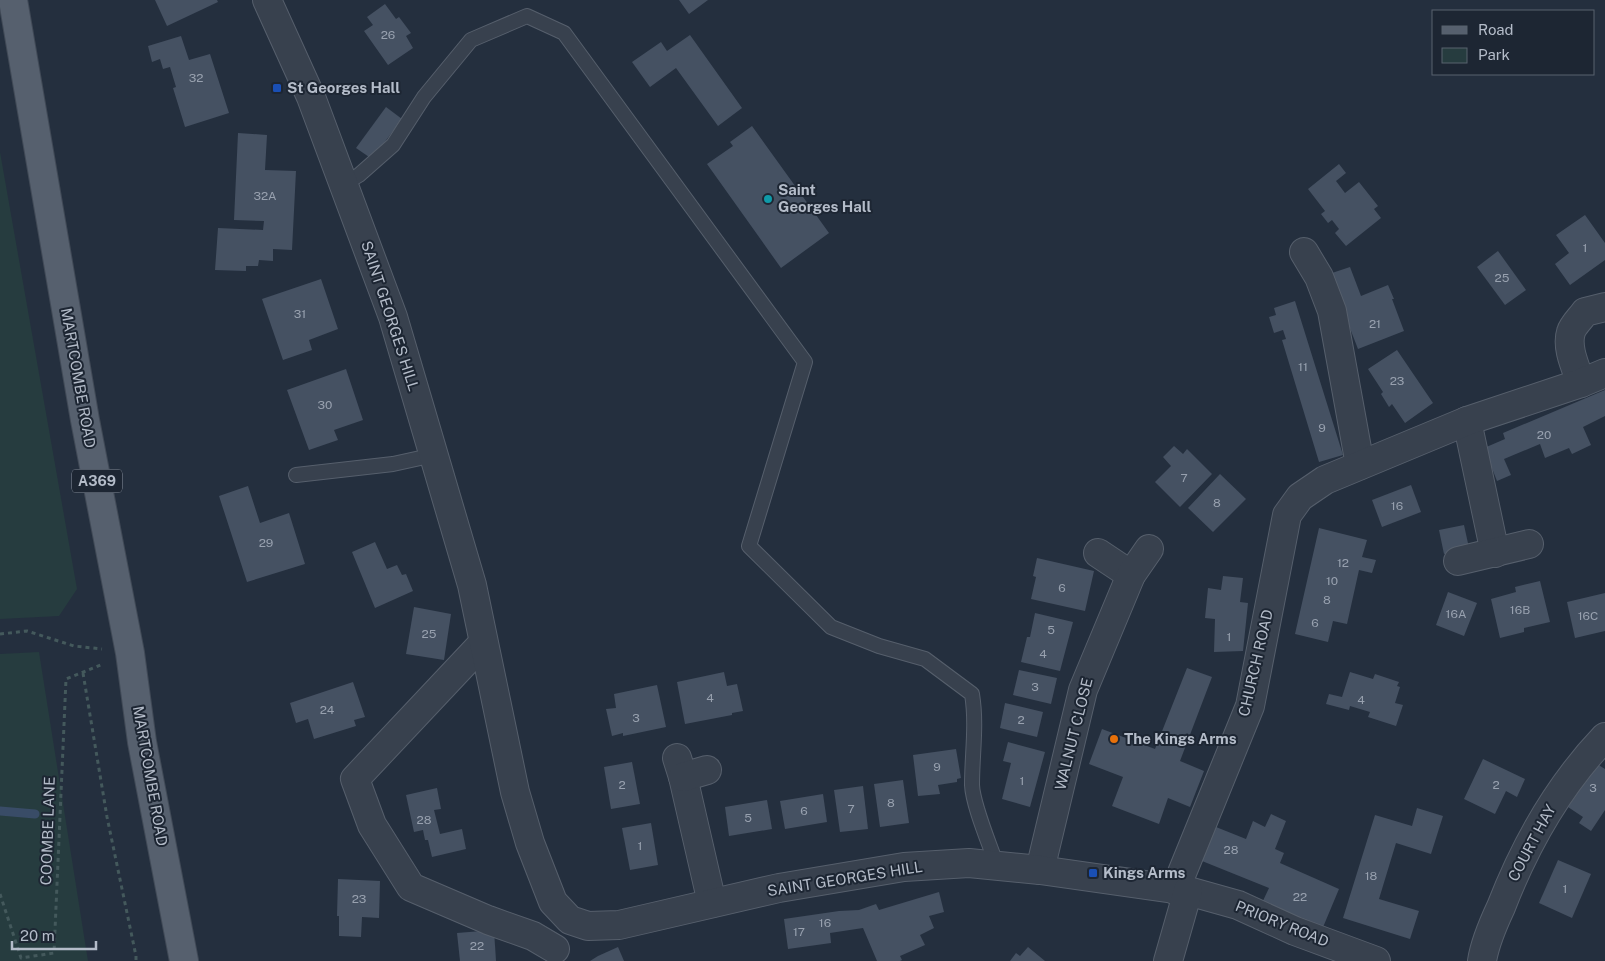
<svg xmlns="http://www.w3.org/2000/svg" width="1605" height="961" font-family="'Public Sans',sans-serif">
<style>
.green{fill:#263c3f}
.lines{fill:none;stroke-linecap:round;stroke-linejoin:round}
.stream{stroke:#394c67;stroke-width:9}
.building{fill:#455162}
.service-casing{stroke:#565f6c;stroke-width:16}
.minor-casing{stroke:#565f6c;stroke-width:30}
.tertiary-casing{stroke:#565f6c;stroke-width:30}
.primary-casing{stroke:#414a57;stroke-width:30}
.path{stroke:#44595c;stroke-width:3;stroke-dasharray:4 4;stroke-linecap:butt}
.service{stroke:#38414e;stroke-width:14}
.minor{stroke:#38414e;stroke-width:28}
.tertiary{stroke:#38414e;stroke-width:28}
.primary{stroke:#56606e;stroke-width:28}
.transit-dot{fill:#1a4fb4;stroke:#1d2633;stroke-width:2}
.culture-dot{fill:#0f9aa8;stroke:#1d2633;stroke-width:2}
.food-dot{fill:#e8710a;stroke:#1d2633;stroke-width:2}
.labels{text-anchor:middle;stroke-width:4;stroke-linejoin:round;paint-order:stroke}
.number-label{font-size:12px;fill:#98a1af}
.shield{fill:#1d2633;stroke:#878f9c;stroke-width:1}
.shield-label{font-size:14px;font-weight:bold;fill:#b4bcc9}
.poi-label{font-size:15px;font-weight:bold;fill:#b4bcc9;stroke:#1d2633;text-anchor:start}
.street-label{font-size:15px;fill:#b4bcc9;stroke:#1d2633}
</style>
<rect width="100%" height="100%" fill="#242f3e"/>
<!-- green -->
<g class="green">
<path d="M0,152l77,437 -18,27 -59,3z"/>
<path d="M39,652l49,309h-88v-307z"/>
</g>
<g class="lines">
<!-- stream -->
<path class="stream" d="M0,811l35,3"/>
</g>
<!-- building -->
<g class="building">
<path d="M155,0h62l1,2 -51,24z"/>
<path d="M679,0h29l-19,14z"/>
<path d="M385,4l11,15 3,-2 12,16 -5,3 7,12 -25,17 -24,-34 9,-6 -6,-8z"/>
<path d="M690,35l52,73 -24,18 -42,-58 -26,19 -18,-25 29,-20 6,9z"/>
<path d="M181,36l8,24 21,-6 19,59 -44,14 -12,-39 3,-1 -6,-20 -7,2 -3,-10 -8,3 -4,-16z"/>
<path d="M386,107l16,12 -30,40 -16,-11z"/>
<path d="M752,126l77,107 -48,35 -74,-104 26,-18 -3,-4z"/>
<path d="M238,133l29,2 -2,35 31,1 -4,79 -19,-1v12l-14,-1 -1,6h-12v5l-31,-1 3,-42 45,2 1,-9 -30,-1z"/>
<path d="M1339,164l7,9 -10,8 9,12 14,-11 19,24 -4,3 7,9 -35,28 -11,-13 4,-4 -7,-9 -4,3 -7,-9 4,-3 -17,-22z"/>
<path d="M1585,215l20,28v17l-35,25 -15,-21 14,-11 -13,-18z"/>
<path d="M1498,251l28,39 -21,15 -28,-38z"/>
<path d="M1350,267l11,29 27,-11 6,14h-2l12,32 -46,18 -29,-75z"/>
<path d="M321,279l17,50 -29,11 3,10 -29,10 -21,-61z"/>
<path d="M1295,301l48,154 -24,7 -37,-122 4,-1 -3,-9 -9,3 -5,-16 7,-2 -2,-7z"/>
<path d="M1397,350l36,53 -28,20 -13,-19 -3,3 -8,-13 2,-2 -15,-23z"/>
<path d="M346,369l17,51 -29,10 4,10 -29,10 -22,-60z"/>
<path d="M1605,390v26l-22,11 8,18 -19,9 -3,-6 -24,10 -5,-14 -36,15 7,16 -14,6 -13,-33 21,-9 -2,-6z"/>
<path d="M1174,446l9,8 4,-5 25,25 -32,33 -25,-25 16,-16 -8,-9z"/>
<path d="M1220,474l26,25 -33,33 -25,-24z"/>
<path d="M1411,485l10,27 -39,15 -10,-27z"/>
<path d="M248,486l12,37 29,-10 16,51 -58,18 -28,-86z"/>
<path d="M1464,525l5,23 -25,6 -5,-24z"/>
<path d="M1319,528l48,12 -5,17 14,3 -4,13 -13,-3 -12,54 -14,-3 -5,21 -33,-8z"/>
<path d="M375,542l12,27 10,-4 5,10 4,-1 7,17 -38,17 -23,-56z"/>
<path d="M1037,558l57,13 -9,40 -54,-12 5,-22 -3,-1z"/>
<path d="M1223,576l20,2 -3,24 8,1 -5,48 -29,1 1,-33 -10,-1 3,-30 13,2z"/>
<path d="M1540,581l10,41 -26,6v4l-24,6 -9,-39 25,-7 -1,-5z"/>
<path d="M1448,592l29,11 -13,33 -28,-11z"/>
<path d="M1605,593v38l-30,7 -8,-36z"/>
<path d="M414,607l37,7 -7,46 -38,-6z"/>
<path d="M1035,613l38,9 -13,49 -39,-9 6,-25h3z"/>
<path d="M1187,668l25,9 -32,84 24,10 -14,36 -22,-9 -9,26 -47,-18 11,-29 -34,-13 13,-35 53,20z"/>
<path d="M1019,670l38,8 -6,26 -38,-9z"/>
<path d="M724,672l3,14 10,-2 6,27 -11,2v2l-47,9 -8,-42z"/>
<path d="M1350,672l23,7 2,-5 24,8 -2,4 3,1 -5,16 8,2 -7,21 -28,-9 2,-5 -20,-6 -1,4 -23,-6 3,-10 13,3z"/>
<path d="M353,682l12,35 -11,3 2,6 -42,13 -6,-20 -12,4 -6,-20z"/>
<path d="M657,685l9,42 -43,9v-3l-11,3 -6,-27 10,-1 -2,-14z"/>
<path d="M1005,703l38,9 -6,25 -37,-9z"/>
<path d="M1008,742l37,10 -15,55 -28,-8 9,-36 -8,-2z"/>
<path d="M956,749l5,29 -4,1v3l-19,3 2,9 -22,2 -5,-41z"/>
<path d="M1483,759l42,20 -8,18 -11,-6 -11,23 -31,-15z"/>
<path d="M632,762l8,42 -29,5 -7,-42z"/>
<path d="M1597,764l8,5v41l-14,21 -12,-8 4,-6 -15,-10z"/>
<path d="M903,780l6,43 -29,4 -6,-43z"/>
<path d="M863,786l5,43 -28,3 -6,-42z"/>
<path d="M437,788l4,21 -7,1 6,24 22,-5 4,20 -34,8 -4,-17h-3l-2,-10 -9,2 -8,-37z"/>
<path d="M823,794l4,28 -42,7 -5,-28z"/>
<path d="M767,800l5,29 -43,7 -4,-29z"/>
<path d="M1417,808l26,8 -12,38 -35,-11 -17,56 40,12 -9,28 -67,-21 32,-103 37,11z"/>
<path d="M1271,814l15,7 -11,28 9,4 -4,10 59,26 -18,43 -60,-27 8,-17 -67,-27 14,-34 30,12 7,-18 12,6z"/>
<path d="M651,823l7,42 -28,5 -8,-42z"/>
<path d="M1558,860l33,14 -19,44 -33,-15z"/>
<path d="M338,879l42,2 -1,37 -17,-1 -1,20 -22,-1v-20h-2z"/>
<path d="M939,892l5,20 -15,4 5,12 -14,7 5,10 -25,11 2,4 -2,1h-23l-14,-33 -33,5 1,10 -43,6 -4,-30 55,-8 20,-1 17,-6 3,6z"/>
<path d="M494,930l2,31h-36l-3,-28z"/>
<path d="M618,947l6,14h-34l8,-5z"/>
<path d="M1028,947l17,14h-35l6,-8 4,3z"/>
</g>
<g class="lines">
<!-- service casing -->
<g class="service-casing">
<g id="service">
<path d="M344,184l15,-9 34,-30 31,-48 47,-57 56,-24 37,17 241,329 -56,184 82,81 48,19 46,13 47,35c5,31 0,60 0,91 1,21 18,60 25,81"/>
<path d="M296,475l97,-11 41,-9"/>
</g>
</g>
<!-- minor casing -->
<g class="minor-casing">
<g id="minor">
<path d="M1304,252l15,25 13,34 28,154"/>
<path d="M1581,383c-5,-15 -15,-35 -10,-51 2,-7 10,-14 14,-20l20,-5"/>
<path d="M1467,421l28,132"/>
<path d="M1098,553l33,22"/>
<path d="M1458,561l71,-17"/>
<path d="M483,643l-128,136 17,46 39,62 77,33 45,16 22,13"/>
<path d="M677,758l6,19 29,126"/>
<path d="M683,777l24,-7"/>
<path d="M1040,870l43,-180 48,-115 18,-26"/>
<path d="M1175,890l75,-184 37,-191 13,-18 25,-17 142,-59 114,-38 24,-10"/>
<path d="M1482,961c3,-19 11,-37 19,-54 24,-62 58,-122 104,-170"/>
</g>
</g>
<!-- tertiary casing -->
<g class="tertiary-casing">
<g id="tertiary">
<path d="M267,0l44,97 82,220 79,268 43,207 15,51 23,59 17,18 18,6 31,-1 160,-37 125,-21 65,-4 71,7 148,21 50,14 57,26 81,30"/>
<path d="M1168,961l20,-70"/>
</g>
</g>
<!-- primary casing -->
<g class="primary-casing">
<path id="primary" d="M13,0l72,420 45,233 12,89 42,219"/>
</g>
<!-- path -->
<g class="path">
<path d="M0,634l27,-3 47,15 28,3"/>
<path d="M83,673l24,144 29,139v5"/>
<path d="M0,894l21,64 33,-5 12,-274 37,-15"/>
</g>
<!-- service -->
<use href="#service" class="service"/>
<!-- minor -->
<use href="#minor" class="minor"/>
<!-- tertiary -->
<use href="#tertiary" class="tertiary"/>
<!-- primary -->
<use href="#primary" class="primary"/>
</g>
<!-- markers -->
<g class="transit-dot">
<rect x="272" y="83" width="10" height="10" rx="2.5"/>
<rect x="1088" y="868" width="10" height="10" rx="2.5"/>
</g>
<circle class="culture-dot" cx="768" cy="199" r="5"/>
<circle class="food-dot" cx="1114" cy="739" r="5"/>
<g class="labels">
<!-- number labels -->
<g class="number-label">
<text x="388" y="39">26</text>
<text x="196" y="82">32</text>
<text x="265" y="200">32A</text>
<text x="1585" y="252">1</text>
<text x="1502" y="282">25</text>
<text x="300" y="318">31</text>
<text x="1375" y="328">21</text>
<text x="1303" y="371">11</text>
<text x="1397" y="385">23</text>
<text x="325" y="409">30</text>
<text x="1322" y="432">9</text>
<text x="1544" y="439">20</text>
<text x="1184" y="482">7</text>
<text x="1217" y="507">8</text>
<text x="1397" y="510">16</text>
<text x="266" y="547">29</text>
<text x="1343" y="567">12</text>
<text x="1332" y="585">10</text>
<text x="1062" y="592">6</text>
<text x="1327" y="604">8</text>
<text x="1520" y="614">16B</text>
<text x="1456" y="618">16A</text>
<text x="1588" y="620">16C</text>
<text x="1315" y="627">6</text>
<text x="1051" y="634">5</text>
<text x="429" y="638">25</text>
<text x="1229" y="641">1</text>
<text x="1043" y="658">4</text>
<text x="1035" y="691">3</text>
<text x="710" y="702">4</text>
<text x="1361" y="704">4</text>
<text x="327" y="714">24</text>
<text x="636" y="722">3</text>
<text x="1021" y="724">2</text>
<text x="937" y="771">9</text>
<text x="1022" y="785">1</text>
<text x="622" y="789">2</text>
<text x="1496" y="789">2</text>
<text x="1593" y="792">3</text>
<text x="891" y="807">8</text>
<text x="851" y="813">7</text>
<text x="804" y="815">6</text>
<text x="748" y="822">5</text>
<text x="424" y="824">28</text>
<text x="640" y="850">1</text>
<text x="1231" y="854">28</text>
<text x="1371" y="880">18</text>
<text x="1565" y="893">1</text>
<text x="1300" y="901">22</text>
<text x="359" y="903">23</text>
<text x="825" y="927">16</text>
<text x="799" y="936">17</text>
<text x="477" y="950">22</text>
</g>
<!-- shield labels -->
<rect class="shield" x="72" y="469.5" width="50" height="23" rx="4"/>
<g class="shield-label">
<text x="97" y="486">A369</text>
</g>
<!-- poi labels -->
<g class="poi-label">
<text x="287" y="93">St Georges Hall</text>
<text x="778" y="195">Saint<tspan x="778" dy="17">Georges Hall</tspan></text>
<text x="1124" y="744">The Kings Arms</text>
<text x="1103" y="878">Kings Arms</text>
</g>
<!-- street labels -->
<g class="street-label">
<text transform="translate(390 316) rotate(72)" y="5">SAINT GEORGES HILL</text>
<text transform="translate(78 378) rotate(80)" y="5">MARTCOMBE ROAD</text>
<text transform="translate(1256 663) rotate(-77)" y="5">CHURCH ROAD</text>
<text transform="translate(1074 734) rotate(-76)" y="5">WALNUT CLOSE</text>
<text transform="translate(150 776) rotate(80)" y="5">MARTCOMBE ROAD</text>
<text transform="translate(48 831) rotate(-88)" y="5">COOMBE LANE</text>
<text transform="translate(1532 843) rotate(-62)" y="5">COURT HAY</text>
<text transform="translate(845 879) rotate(-9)" y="5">SAINT GEORGES HILL</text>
<text transform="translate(1282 924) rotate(22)" y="5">PRIORY ROAD</text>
</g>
</g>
<!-- legend -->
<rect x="1432" y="10" width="162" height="65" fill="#1d2633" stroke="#59626f"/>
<rect x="1442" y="26" width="25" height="8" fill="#56606e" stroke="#59626f"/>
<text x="1478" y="35" font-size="15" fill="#b4bcc9">Road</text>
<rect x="1442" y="48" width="25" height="15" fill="#263c3f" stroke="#59626f"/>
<text x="1478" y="60" font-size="15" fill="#b4bcc9">Park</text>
<!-- scale -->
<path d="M12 941v8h84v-8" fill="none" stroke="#b4bcc9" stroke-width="2.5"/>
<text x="20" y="941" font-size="15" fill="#b4bcc9" stroke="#1d2633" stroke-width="4" paint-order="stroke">20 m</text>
</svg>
